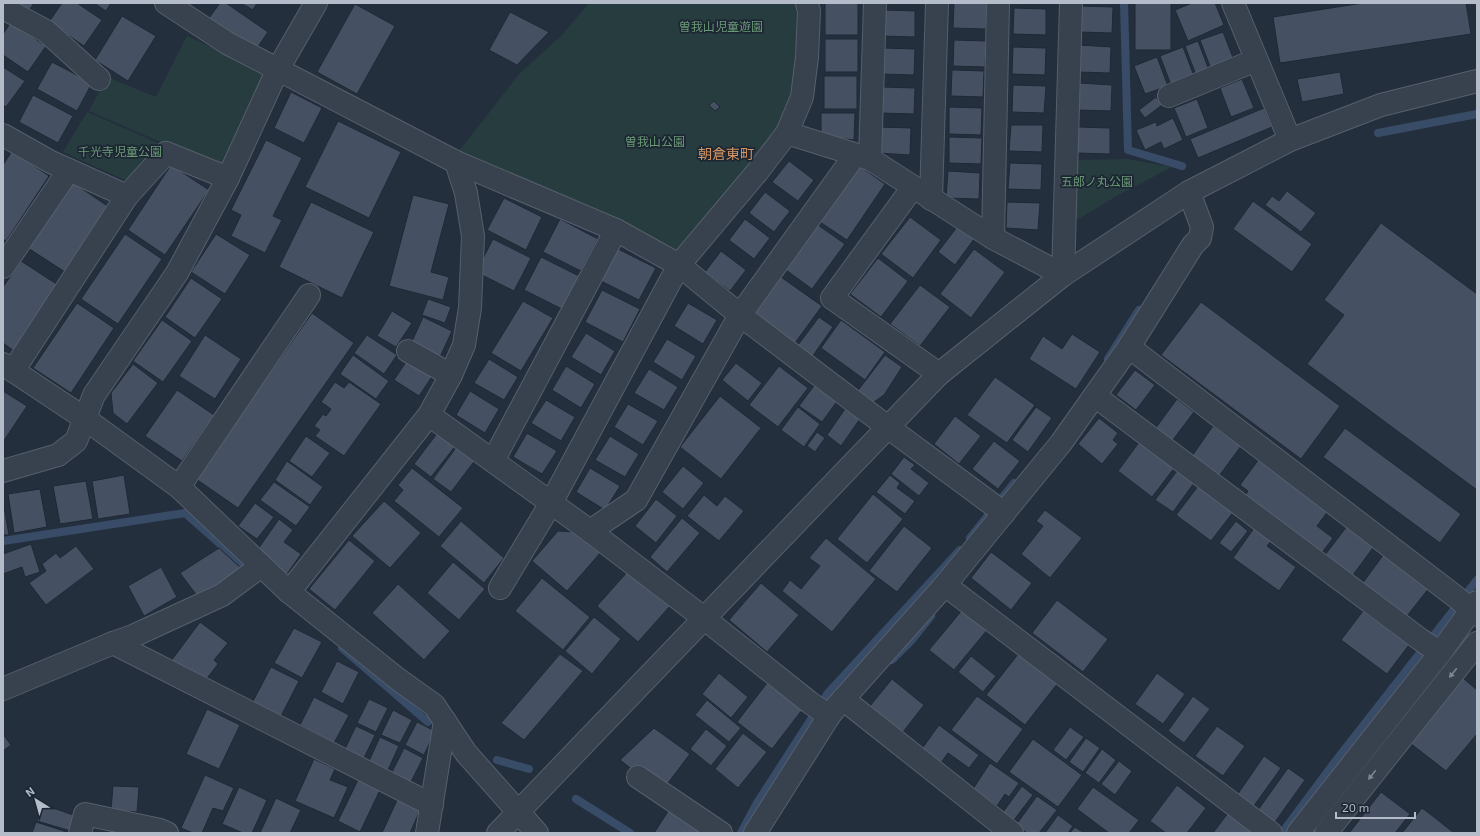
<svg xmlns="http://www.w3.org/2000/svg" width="1480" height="836" font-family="'Exo 2','Noto Sans JP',sans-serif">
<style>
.green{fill:#263c3f}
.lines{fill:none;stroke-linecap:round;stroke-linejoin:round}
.stream{stroke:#394c67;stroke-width:8}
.building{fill:#455162;stroke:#1f2835}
.minor-casing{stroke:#565f6c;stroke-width:24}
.minor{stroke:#38414e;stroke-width:22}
.oneway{fill:#7c8592}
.labels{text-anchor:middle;stroke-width:3.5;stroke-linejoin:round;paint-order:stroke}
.park-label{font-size:12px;fill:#6b9a76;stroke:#1d2633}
.quarter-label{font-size:14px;fill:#d59563;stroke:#1d2633}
</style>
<rect width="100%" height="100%" fill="#242f3e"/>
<!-- green -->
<g class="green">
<path d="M589,3h212l1,94 -123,168 -227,-105 68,-87 41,-37z"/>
<path d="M187,36l81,38 -43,96 -136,-59 18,-34 49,20z"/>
<path d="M87,112l73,32 -33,37 -64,-29z"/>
<path d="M1127,159l45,8 -57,30 -40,24 1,-61z"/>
</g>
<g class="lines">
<!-- stream -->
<g class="stream">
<path d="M1124,3l4,147 54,16"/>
<path d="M1378,133l99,-19"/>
<path d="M1108,359l31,-49"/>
<path d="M970,538l44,-55"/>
<path d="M3,541l182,-28 67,59"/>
<path d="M342,648l86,74"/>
<path d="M892,660l19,-19 20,-25"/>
<path d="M497,760l32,9"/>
<path d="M576,799l54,34"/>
<path d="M741,833l16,-30 71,-110 132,-143"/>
<path d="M1282,833l52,-70 143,-183"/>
</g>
</g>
<!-- building -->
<g class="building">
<path d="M14,3h20l-6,9z"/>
<path d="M62,3h15l25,17 -18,26 -35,-24z"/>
<path d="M94,3h17l-5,8z"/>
<path d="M220,3h6l42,29 -13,19 -46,-33z"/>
<path d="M241,3h16l-4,7z"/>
<rect x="825" y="3" width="33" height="32"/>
<path d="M954,3h33l-1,26 -33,-1z"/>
<rect x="1135" y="3" width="36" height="47"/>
<path d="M1192,3h23l9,22 -36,16 -13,-31z"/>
<path d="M1363,3h103l5,31 -191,29 -7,-46z"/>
<path d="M355,4l40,22 -38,68 -40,-22z"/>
<path d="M1081,6l32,1 -1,26 -32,-1z"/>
<path d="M1014,8l32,1v26l-33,-1z"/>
<path d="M883,10l32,1v26l-33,-1z"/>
<path d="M510,12l39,20 -32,33 -28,-15z"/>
<path d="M122,16l34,20 -28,45 -33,-21z"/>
<path d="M11,22l35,24 -18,26 -25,-17v-21z"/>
<path d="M1223,32l11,28 -23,9 -11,-29z"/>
<rect x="825" y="39" width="33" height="33"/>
<path d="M954,40l32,1 -1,26 -32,-1z"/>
<path d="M1198,41l11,29 -13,5 -11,-29z"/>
<path d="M1079,45l32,2 -1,26 -32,-1z"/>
<path d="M1013,47l33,1 -1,27 -33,-1z"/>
<path d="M1183,47l11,29 -23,9 -11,-29z"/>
<path d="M883,48l32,1 -1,26 -32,-1z"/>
<path d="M1157,57l11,29 -23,8 -11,-28z"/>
<path d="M52,62l40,21 -15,28 -40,-22z"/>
<path d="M3,67l22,14 -19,26 -3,-2z"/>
<path d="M952,70l32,1 -1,26 -32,-1z"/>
<path d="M1340,72l4,22 -42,8 -5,-23z"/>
<rect x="824" y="76" width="33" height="33"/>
<path d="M1242,79l12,29 -23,9 -11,-29z"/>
<path d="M1079,83l33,2 -1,26 -33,-1z"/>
<path d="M1013,85l33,1 -2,27 -32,-1z"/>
<path d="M882,87l33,1 -1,26 -33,-1z"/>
<path d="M291,92l31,16 -18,35 -30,-15z"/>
<path d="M33,95l40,21 -15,27 -39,-21z"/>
<path d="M1156,97l6,8 -17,13 -6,-8z"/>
<path d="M1197,99l11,29 -22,9 -12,-29z"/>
<path d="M714,101l6,6 -5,4 -6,-6z"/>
<path d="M949,107l33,1 -1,27 -32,-1z"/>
<path d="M1264,108l8,19 -74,31 -8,-19z"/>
<path d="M821,113h34l-1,27 -33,-4z"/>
<path d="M1173,118l10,22 -19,9 -3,-7 -16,8 -9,-20 20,-8 1,4z"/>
<path d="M338,121l63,31 -32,66 -64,-31z"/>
<path d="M1011,125h32l-1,27 -33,-1z"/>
<path d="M879,127l32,1 -1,27 -32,-2z"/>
<path d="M1078,127l32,1v26l-33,-1z"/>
<path d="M949,137l33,1 -1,26 -32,-1z"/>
<path d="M266,140l36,18 -29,58 9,4 -17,33 -34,-17 10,-21 -10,-5z"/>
<path d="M12,151l37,25 -43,65 -3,-2v-74z"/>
<path d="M789,161l25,19 -16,21 -26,-19z"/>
<path d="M1010,163l32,1 -1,26 -33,-1z"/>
<path d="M171,165l38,25 -44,65 -37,-25z"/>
<path d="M858,165l27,19 -38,56 -27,-18z"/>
<path d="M948,171l32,2 -1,26 -33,-1z"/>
<path d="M72,182l37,25 -44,65 -37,-24z"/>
<path d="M1287,191l29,22 -15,19 -36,-27 7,-9 7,5z"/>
<path d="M765,192l25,19 -16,21 -25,-19z"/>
<path d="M413,195l36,9 -18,68 18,5 -6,23 -54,-14z"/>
<path d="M504,198l38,19 -16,33 -39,-20z"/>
<path d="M1253,201l59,43 -20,28 -59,-43z"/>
<path d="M311,202l63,30 -32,66 -63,-31z"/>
<path d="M1007,202l33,1 -2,27 -32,-2z"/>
<path d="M910,217l31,23 -28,38 -32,-24z"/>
<path d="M560,219l38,20 -17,32 -38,-19z"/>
<path d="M745,219l25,19 -16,21 -25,-19z"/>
<path d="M1381,223l96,71v196l-170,-126 37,-49 -20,-15z"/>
<path d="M818,225l27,19 -33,45 -26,-19z"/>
<path d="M957,227l17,12 -19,26 -17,-13z"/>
<path d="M125,234l37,25 -44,65 -37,-25z"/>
<path d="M216,234l34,21 -25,39 -34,-22z"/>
<path d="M493,239l38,19 -17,33 -38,-19z"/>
<path d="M618,249l38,19 -17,32 -38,-19z"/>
<path d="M974,249l31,23 -34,46 -31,-24z"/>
<path d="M721,251l25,19 -16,21 -25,-19z"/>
<path d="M541,257l38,19 -17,33 -38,-19z"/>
<path d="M878,258l30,23 -27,36 -31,-23z"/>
<path d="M21,261l37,24 -44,66 -11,-8v-56z"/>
<path d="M781,277l41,29 -30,41 -40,-30z"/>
<path d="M191,278l31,21 -27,39 -30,-21z"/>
<path d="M920,285l30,22 -30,39 -30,-22z"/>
<path d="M602,290l38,19 -17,33 -38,-20z"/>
<path d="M428,299l23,8 -6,16 -23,-8z"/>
<path d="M523,301l30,17 -32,53 -30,-18z"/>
<path d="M1201,302l139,104 -39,53 -140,-104z"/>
<path d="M77,303l37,25 -43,65 -38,-25z"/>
<path d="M688,303l29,17 -14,24 -29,-18z"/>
<path d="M392,311l20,12 -16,24 -19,-11z"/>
<path d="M312,313l42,30 -116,165 -42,-29z"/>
<path d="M423,317l29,14 -13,28 -29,-13z"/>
<path d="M819,317l14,10 -21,30 -14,-12z"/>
<path d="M162,320l30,21 -29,41 -30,-21z"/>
<path d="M841,320l44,32 -20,28 -44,-32z"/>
<path d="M586,333l29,18 -14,24 -30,-18z"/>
<path d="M1072,334l28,18 -24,37 -47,-30 14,-23 19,13z"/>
<path d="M205,335l36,24 -26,40 -36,-23z"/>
<path d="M367,335l30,20 -13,19 -30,-21z"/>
<path d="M667,339l29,17 -14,24 -29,-18z"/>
<path d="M353,355l36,26 -13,18 -36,-25z"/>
<path d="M885,355l17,12 -18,28 -13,9 -15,-11z"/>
<path d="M408,359l25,16 -14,21 -25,-16z"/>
<path d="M489,359l29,18 -14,23 -30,-17z"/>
<path d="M736,363l26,20 -14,18 -26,-21z"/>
<path d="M133,364l25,19 -31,41 -14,-11 -2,-20z"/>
<path d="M566,366l29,18 -14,24 -29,-18z"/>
<path d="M779,366l29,22 -30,39 -29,-22z"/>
<path d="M649,369l29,18 -14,23 -30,-17z"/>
<path d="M1135,370l20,15 -19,25 -20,-15z"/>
<path d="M995,377l40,28 -28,38 -40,-28z"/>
<path d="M335,382l9,6 5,-6 32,22 -37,52 -29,-20 5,-6 -6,-4 9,-12 3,2 5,-7 -10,-7z"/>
<path d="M816,383l22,17 -16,22 -23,-16z"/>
<path d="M177,390l37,25 -32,46 -37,-25z"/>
<path d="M3,391l24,15 -24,36z"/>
<path d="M470,391l29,18 -14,24 -29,-18z"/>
<path d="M720,396l41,32 -40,51 -41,-32z"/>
<path d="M1177,399l17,13 -22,29 -17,-12z"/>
<path d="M546,400l29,17 -14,24 -30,-18z"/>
<path d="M628,404l30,17 -15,24 -29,-18z"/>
<path d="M798,407l22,17 -16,23 -23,-17z"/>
<path d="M1036,407l16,11 -24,34 -16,-12z"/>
<path d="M845,409l15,10 -19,27 -14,-11z"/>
<path d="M955,416l26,20 -22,28 -25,-20z"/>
<path d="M1099,418l19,15 -5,7 5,4 -16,20 -24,-20z"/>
<path d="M1213,426l28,20 -22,30 -27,-20z"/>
<path d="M1345,428l116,86 -21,29 -117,-86z"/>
<path d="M439,431l18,13 -26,33 -17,-13z"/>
<path d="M817,432l8,6 -10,14 -8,-6z"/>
<path d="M527,433l30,18 -15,23 -29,-17z"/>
<path d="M306,436l24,17 -18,24 -23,-16z"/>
<path d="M610,436l29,18 -14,23 -30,-17z"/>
<path d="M994,441l26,20 -22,28 -26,-20z"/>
<path d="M1140,441l35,26 -23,30 -34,-26z"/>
<path d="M458,445l18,14 -25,33 -18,-13z"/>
<path d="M904,457l11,8 -4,4 18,14 -10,13 -28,-22z"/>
<path d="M1259,459l69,52 -11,15 16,12 -12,16 -76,-58 3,-5 -8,-6z"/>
<path d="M287,461l36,26 -13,18 -35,-25z"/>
<path d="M683,466l21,17 -21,26 -21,-17z"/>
<path d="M412,468l51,40 -24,29 -45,-36 9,-11 -5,-5z"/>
<path d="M590,468l30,18 -15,24 -29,-18z"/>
<path d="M1177,471l17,12 -21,29 -18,-12z"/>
<path d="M124,475l6,39 -32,5 -6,-38z"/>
<path d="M890,475l10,8 -3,5 18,13 -10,13 -29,-22z"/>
<path d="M86,481l7,38 -33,5 -7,-38z"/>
<path d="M274,482l36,25 -14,19 -36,-26z"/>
<path d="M1199,485l35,26 -23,30 -35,-26z"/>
<path d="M40,489l7,38 -33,6 -6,-39z"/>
<path d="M873,494l30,25 -36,44 -30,-24z"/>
<path d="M704,495l13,11 8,-10 19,15 -25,30 -32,-25z"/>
<path d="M656,499l21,17 -21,27 -21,-17z"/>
<path d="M3,501l6,34h-6z"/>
<path d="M384,501l37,32 -31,35 -38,-32z"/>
<path d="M255,503l19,14 -17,22 -19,-13z"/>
<path d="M1045,510l37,28 -32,40 -29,-24 22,-28 -7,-5z"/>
<path d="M682,518l18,15 -33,39 -17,-15z"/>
<path d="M279,519l14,11 -9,12 17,12 -14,20 -31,-22z"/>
<path d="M461,521l43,37 -20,25 -44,-37z"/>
<path d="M1236,521l12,10 -17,21 -12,-9z"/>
<path d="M1348,525l27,20 -22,30 -28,-20z"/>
<path d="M904,526l28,22 -35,44 -28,-21z"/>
<path d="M1254,528l18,12 -5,6 29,21 -17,24 -46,-33z"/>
<path d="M558,531l19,1 24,20 -34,39 -35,-30z"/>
<path d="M826,538l50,41 -44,53 -50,-41 8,-11 11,9 19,-23 -11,-8z"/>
<path d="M349,540l26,21 -40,49 -26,-21z"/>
<path d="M31,544l9,28 -15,5 -3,-10 -19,7v-20z"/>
<path d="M76,546l18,23 -48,36 -17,-22 17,-12 -4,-7 14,-11 4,5z"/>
<path d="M219,548l23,21 -44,28 -18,-24z"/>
<path d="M991,552l41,31 -21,27 -40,-32z"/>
<path d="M1384,554l45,34 -22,28 -45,-32z"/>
<path d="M453,562l32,27 -26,31 -32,-27z"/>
<path d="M161,567l16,30 -33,19 -16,-30z"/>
<path d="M629,570l41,36 -32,36 -41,-36z"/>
<path d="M542,578l48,39 -27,33 -48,-39z"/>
<path d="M761,583l38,32 -32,37 -38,-32z"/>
<path d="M398,584l52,47 -26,29 -52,-47z"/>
<path d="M1057,600l51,39 -25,33 -51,-39z"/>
<path d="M963,609l25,20 -34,41 -25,-20z"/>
<path d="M1363,611l46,34 -22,29 -46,-34z"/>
<path d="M594,617l27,22 -29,35 -27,-23z"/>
<path d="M200,622l28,21 -14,17 4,4 -16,21 -31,-24z"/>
<path d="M294,628l28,14 -20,36 -28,-15z"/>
<path d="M1019,653l39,30 -33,42 -39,-30z"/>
<path d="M560,654l23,17 -59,69 -23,-17z"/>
<path d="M971,656l25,20 -13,16 -25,-20z"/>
<path d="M337,661l22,11 -16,32 -22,-12z"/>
<path d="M271,667l28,14 -19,37 -28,-15z"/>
<path d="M719,673l29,24 -17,21 -29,-24z"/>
<path d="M1157,673l28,21 -22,30 -28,-20z"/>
<path d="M1463,678l14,12v44l-31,37 -36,-28z"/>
<path d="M892,679l32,26 -21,27 -33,-26z"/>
<path d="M767,683l35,27 -30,39 -35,-27z"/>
<path d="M977,696l46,33 -26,35 -46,-34z"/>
<path d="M1193,696l17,13 -26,34 -16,-12z"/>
<path d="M314,697l35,18 -15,28 -34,-18z"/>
<path d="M369,699l19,9 -12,24 -19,-9z"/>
<path d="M707,700l34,28 -12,14 -34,-27z"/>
<path d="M207,709l33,16 -21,44 -33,-15z"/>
<path d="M393,710l19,10 -12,23 -19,-8z"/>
<path d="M417,722l18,9 -11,24 -19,-10z"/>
<path d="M939,725l40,30 -10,13 -21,-15 -8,11 -19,-14z"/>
<path d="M356,726l19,9 -11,23 -19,-9z"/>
<path d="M1217,726l28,20 -22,30 -28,-20z"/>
<path d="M1070,727l14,10 -18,23 -13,-10z"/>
<path d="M654,728l36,26 -25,33 -27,-22 -4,6 -14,-11z"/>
<path d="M706,729l21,17 -16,20 -21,-17z"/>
<path d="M743,733l24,19 -29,36 -23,-19z"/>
<path d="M3,734l8,11 -8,6z"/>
<path d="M380,737l19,9 -11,24 -19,-9z"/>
<path d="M1086,738l14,10 -17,24 -14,-10z"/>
<path d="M1033,739l49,36 -24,32 -49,-35z"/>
<path d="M404,748l19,10 -12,24 -19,-10z"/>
<path d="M1102,749l14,11 -17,23 -14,-10z"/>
<path d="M1264,756l17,12 -30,42 -16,-12z"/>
<path d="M314,759l21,10 -5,11 18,7 -14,31 -39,-17z"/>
<path d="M1119,761l13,10 -17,24 -14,-11z"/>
<path d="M990,763l29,20 -10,14 -4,-3 -8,12 -24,-17z"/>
<path d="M1288,768l17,12 -30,42 -17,-12z"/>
<path d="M205,775l29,13 -11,23 -10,-3 -11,25h-9l-12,-5z"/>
<path d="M358,780l22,10 -20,42 -22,-11z"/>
<path d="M1177,785l29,23 -19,25h-21l-16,-12z"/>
<path d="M113,786l26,1 -2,25 -26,-2z"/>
<path d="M1022,786l11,9 -19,25 -11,-8z"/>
<path d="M239,787l28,13 -15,33h-9l-21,-9z"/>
<path d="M1093,787l46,33 -10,13h-20l-32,-24z"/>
<path d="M1381,792l29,22 -15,19h-44l-1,-1z"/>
<path d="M1037,796l20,14 -18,23h-12l-11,-8z"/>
<path d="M276,798l25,12 -11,23h-30z"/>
<path d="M398,798l23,10 -11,25h-28z"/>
<path d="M42,804l34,12 -5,15 -34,-10z"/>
<path d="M671,807l39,26h-56z"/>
<path d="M1422,808l12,9 20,16h-52z"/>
<path d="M1228,813l24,17 -3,3h-36z"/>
<path d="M1058,815l15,11 -5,7h-23z"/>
<path d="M36,822l34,11h-38z"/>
<path d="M1075,827l9,6h-14z"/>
</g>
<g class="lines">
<!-- minor casing -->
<g class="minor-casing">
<g id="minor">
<path d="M166,3l61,40 229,119 160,68 63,35 61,50 149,113 115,85"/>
<path d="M1233,3l57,137"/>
<path d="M3,8l43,23 53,48"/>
<path d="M1169,96l87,-36"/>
<path d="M787,133l83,26 123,79 70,37 8,-272"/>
<path d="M3,135l48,27 76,34 39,-43 62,25"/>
<path d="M870,159l5,-156"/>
<path d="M913,187l-81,111 107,76"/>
<path d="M931,199l6,-196"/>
<path d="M993,238l5,-235"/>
<path d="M3,267l66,-97"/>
<path d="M1129,347l327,250 21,18"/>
<path d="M408,351l43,24"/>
<path d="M3,364l81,54 95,69 110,105 110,88 35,25 32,48 71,80"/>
<path d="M13,371l114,-175"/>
<path d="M1095,396l326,244 19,13"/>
<path d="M429,415l161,116 115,88 104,83 20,14"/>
<path d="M493,461l123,-231"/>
<path d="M3,471l55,-16 18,-14 18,-46 83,-122 51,-95 50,-109 38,-66"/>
<path d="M179,487l130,-192"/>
<path d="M590,531l46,-31 104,-185 115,-160"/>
<path d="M945,585l326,248"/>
<path d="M500,588l51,-85 128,-238 79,-94 29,-38 15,-36 5,-40 2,-46 -2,-8"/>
<path d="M289,592l140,-177 22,-40 13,-30 6,-37 3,-72 -7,-43 -10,-31"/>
<path d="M113,643l319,162"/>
<path d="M3,689l110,-46 20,-7 89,-41 39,-29"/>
<path d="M843,699l169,134"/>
<path d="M638,777l83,56"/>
<path d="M80,833l5,-19 75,16 7,3"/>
<path d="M427,833l18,-112"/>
<path d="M498,833l441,-459 124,-99 126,-83 101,-52 91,-35 96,-24"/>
<path d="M755,833l74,-117 8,-10 108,-121 116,-142 68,-96 64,-102 7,-7 2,-11 -13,-35"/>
<path d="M1298,833l142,-180 37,-51"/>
<path d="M1326,833l151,-190"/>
</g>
</g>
<!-- minor -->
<use href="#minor" class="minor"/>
</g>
<!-- one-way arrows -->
<defs><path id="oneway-solid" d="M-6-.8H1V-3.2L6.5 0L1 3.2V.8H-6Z"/></defs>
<g class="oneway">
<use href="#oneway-solid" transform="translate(1453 673) rotate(129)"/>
<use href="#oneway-solid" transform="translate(1372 775) rotate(128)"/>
</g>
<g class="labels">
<!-- park labels -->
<g class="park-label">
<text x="721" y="31">曽我山児童遊園</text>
<text x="655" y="146">曽我山公園</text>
<text x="120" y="156">千光寺児童公園</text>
<text x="1097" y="186">五郎ノ丸公園</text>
</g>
<!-- quarter labels -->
<g class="quarter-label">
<text x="726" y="159">朝倉東町</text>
</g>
</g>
<!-- border -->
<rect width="1480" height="836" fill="none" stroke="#b4bcc9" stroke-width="8"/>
<!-- north arrow -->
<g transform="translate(36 800) rotate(323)" stroke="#1d2633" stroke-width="3" paint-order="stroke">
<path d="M0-3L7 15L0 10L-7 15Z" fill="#b4bcc9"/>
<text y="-6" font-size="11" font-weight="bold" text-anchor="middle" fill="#b4bcc9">N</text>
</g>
<!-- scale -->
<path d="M1336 812v6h79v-6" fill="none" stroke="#b4bcc9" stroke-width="2"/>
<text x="1342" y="812" font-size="12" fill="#b4bcc9" stroke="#1d2633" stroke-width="3" paint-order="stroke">20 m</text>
</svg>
